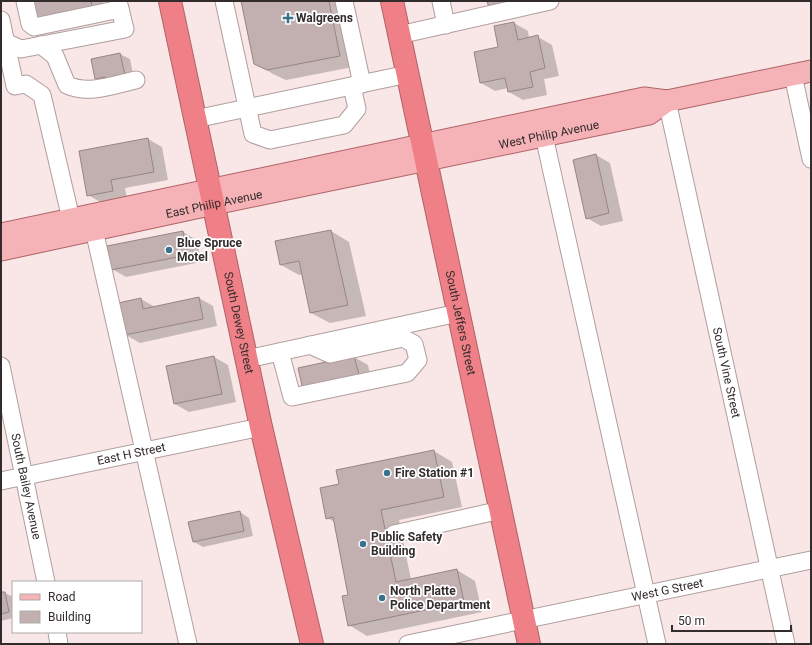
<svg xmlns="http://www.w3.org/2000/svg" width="812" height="645" font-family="Roboto,sans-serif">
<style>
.shadow{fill:#0003}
.building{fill:#c2b0b0;stroke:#968585}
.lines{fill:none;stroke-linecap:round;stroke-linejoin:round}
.minor-casing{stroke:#b09e9e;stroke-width:19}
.major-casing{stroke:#ae6367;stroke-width:23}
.highway-casing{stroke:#ae6367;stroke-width:24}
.minor{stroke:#fff;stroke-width:17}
.major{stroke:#f6b3b7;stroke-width:21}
.highway{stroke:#f08087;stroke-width:22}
.poi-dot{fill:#38738b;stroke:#fff;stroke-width:1.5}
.labels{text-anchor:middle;stroke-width:3.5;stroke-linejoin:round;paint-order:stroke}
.poi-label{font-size:12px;font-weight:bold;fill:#332c2c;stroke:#fff;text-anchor:start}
.street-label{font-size:12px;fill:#332c2c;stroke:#fff}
</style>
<rect width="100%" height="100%" fill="#f9e6e6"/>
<!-- shadow -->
<g class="shadow">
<path d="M30,1h73l4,17z"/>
<path d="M243,1h102l13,65 -72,14 -13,-6 -18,-11z"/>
<path d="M514,23l14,8 1,7 9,-1 14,8 7,31 -15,3 3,16 -24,5 -14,-8 -1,-4 -13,3 -14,-8z"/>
<path d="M120,54l10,5 6,30 -18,4 -22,-15 -4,-18z"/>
<path d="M148,139l14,8 6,33 -43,8 2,11 -25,4 -14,-8z"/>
<path d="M596,155l14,8 13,58 -22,5 -14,-8z"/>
<path d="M331,231l18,11 17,74 -36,7 -19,-10 -8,-39 -4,1 -18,-10z"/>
<path d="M183,232l14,8 4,22 -75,15 -14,-8z"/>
<path d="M199,298l14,8 4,20 -77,17 -14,-8 15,-36 14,8z"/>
<path d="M214,357l14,8 8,37 -47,10 -14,-8z"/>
<path d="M354,357l14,8 5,21 -55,11z"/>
<path d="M434,451l18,11 10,45 -63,13 12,60 46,-10 18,11 7,31 -115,24 -18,-11 1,-29 -15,-74 -8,-4 13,-33z"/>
<path d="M240,512l9,6 4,18 -50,11 -9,-5z"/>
<path d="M1,593h4l8,4v21l-12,3z"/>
</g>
<!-- building -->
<g class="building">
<path d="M29,1h62l2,10 -59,13z"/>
<path d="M241,1h88l11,55 -73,14 -13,-6z"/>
<path d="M487,1h34l-32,7z"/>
<path d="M514,22l4,18 20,-5 7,33 -15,4 3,15 -25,5 -3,-14 -25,5 -6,-31 24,-5 -4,-21z"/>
<path d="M120,53l7,31 -19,4 -3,-11 -10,2 -4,-20z"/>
<path d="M148,138l6,34 -43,8 2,11 -26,5 -8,-45z"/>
<path d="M596,154l13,59 -23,6 -13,-59z"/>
<path d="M331,230l17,75 -38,8 -11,-52 -19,4 -5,-24z"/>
<path d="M183,231l5,24 -77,15 -4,-24z"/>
<path d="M199,297l4,22 -78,16 -7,-32 23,-5 2,11z"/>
<path d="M214,356l8,38 -48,10 -8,-38z"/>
<path d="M354,356l6,22 -57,12 -5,-22z"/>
<path d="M434,450l10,47 -63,13 15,72 61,-13 7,33 -116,24 -6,-30 6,-1 -15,-78 -7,2 -6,-31 19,-4 -3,-14z"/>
<path d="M240,511l4,20 -51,11 -5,-20z"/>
<path d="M1,592h4l4,20 -8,2z"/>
</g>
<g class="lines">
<!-- minor casing -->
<g class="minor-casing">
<g id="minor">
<path d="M25,1l5,23 4,3 86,-18"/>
<path d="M224,1l29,133 17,6 74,-15 13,-16 -5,-23"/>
<path d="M344,1l18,83"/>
<path d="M441,1l5,24"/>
<path d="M1,20l14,66 11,-2 16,11 29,124"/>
<path d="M399,35l151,-34"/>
<path d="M1,43l4,-1 16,7 104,-20 -7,-28"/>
<path d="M41,45l14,11 12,29c22,10 46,0 69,-5"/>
<path d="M793,75l18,84"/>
<path id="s1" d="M667,101l119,543"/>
<path d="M195,119l213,-45"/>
<path d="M544,136l113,508"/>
<path d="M94,230l94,414"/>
<path d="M280,352l12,45 115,-24 11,-13 -4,-16 -11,-6 -73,16 -20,-9"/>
<path d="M247,359l211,-46"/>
<path id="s2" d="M1,366l45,216"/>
<path id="s3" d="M1,481l260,-54"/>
<path d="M394,534l107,-24"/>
<path d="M57,632l2,12"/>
<path id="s4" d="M408,644l403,-84"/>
</g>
</g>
<!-- major casing -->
<g class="major-casing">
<g id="major">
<path d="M1,234l643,-136 23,3 144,-30"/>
<path id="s5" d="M1,250l213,-46 435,-90 18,-13"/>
</g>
</g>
<!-- highway casing -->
<g class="highway-casing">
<g id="highway">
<path id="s6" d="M170,1l91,426 51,217"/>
<path id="s7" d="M392,1l137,643"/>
</g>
</g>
<!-- minor -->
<use href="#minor" class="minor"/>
<!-- major -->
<use href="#major" class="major"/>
<!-- highway -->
<use href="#highway" class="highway"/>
</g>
<!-- markers -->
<g class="poi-dot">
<path d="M286 12h4v4h4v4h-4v4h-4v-4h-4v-4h4z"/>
<circle cx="169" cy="250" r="4"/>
<circle cx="387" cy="473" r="4"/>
<circle cx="363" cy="544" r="4"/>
<circle cx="382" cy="598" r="4"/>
</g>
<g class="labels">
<!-- poi labels -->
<g class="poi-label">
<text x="296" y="22">Walgreens</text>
<text x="177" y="247">Blue Spruce<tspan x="177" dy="14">Motel</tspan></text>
<text x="395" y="477">Fire Station #1</text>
<text x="371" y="541">Public Safety<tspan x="371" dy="14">Building</tspan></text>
<text x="390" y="595">North Platte<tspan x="390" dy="14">Police Department</tspan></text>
</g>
<!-- street labels -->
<g class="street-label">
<text dy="4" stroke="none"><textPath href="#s5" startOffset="560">West Philip Avenue</textPath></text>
<text dy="4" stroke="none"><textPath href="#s5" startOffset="218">East Philip Avenue</textPath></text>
<text dy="4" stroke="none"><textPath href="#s7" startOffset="329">South Jeffers Street</textPath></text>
<text dy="4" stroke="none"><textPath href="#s6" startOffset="329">South Dewey Street</textPath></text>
<text dy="4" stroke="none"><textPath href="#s1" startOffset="278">South Vine Street</textPath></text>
<text dy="4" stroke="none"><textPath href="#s3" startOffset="133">East H Street</textPath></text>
<text dy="4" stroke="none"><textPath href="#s2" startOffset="123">South Bailey Avenue</textPath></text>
<text dy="4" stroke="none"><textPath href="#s4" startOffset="265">West G Street</textPath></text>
</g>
</g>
<!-- border -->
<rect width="812" height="645" fill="none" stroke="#332c2c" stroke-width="4"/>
<!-- legend -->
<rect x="12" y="581" width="130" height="52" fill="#ffffff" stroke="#adabab"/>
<rect x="20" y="594" width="20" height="6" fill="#f6b3b7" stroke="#adabab"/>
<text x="48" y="601" font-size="12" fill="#332c2c">Road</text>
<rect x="20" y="611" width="20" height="12" fill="#c2b0b0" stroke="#adabab"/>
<text x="48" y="621" font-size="12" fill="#332c2c">Building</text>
<!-- scale -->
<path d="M672 625v6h119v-6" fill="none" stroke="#332c2c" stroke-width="2"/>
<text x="678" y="625" font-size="12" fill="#332c2c" stroke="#ffffff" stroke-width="3" paint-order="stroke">50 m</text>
</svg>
